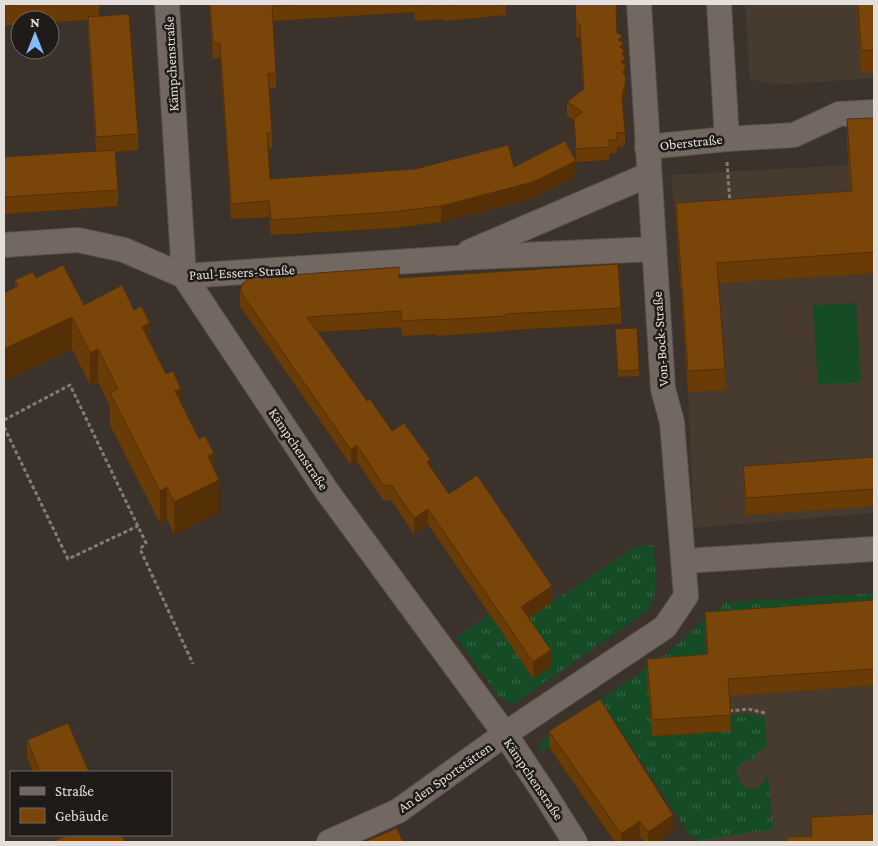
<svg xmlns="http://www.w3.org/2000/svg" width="878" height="846" font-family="'Crimson Pro',serif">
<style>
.built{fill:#473a2e}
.grass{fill:url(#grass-tufts)}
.garden{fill:#164c25}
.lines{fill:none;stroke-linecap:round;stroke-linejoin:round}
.street-casing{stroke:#58514b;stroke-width:26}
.path{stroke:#837c76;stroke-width:3;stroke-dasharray:4 2.5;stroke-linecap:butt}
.street{stroke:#726861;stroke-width:24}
.wall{fill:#683b07}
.shaded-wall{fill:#553006}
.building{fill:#794508;stroke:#553006}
.labels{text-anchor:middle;stroke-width:5;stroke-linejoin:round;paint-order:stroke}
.street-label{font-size:14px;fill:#e4dfda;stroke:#1f1b18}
</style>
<defs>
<pattern id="grass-tufts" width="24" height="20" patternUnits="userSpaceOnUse" patternTransform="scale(1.25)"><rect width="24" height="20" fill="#164c25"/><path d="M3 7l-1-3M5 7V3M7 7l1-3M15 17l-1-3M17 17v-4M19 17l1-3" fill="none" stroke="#386544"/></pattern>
</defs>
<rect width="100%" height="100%" fill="#3b322b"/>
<!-- built -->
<g class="built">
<path d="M745,4h129v74l-96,7 -28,-6z"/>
<path d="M874,138v375l-180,15 -6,-136 -12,-169 -5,-48 177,-10 -1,-25z"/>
<path d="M874,616v226h-173l-12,-8 -37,-98 -5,-61z"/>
</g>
<!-- grass -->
<g class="grass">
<path d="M654,545c1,22 6,46 -6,65l-133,93h-6l-11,-8 -42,-58 34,-23 14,21 131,-89z"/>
<path d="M874,593v23l-169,13 3,42 21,44 18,-2 18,4 2,29 -9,5 -4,8c-10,-1 -17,5 -17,15l4,10 10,5 10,-4 5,-8h2l5,52 -75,11 -9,-6 -81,-124 -62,39 -7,2 1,-8 8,-7 120,-83 40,-38 12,-7 4,-6z"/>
</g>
<!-- garden -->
<path class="garden" d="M856,303l5,79 -43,2 -5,-79z"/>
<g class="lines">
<!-- street casing -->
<g class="street-casing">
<g id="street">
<path d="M167,4l17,272 142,214 179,244 40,60 30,48"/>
<path d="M719,4l8,135"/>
<path d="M647,147l80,-8 67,-4 45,-21 35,-2"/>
<path d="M4,245l74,-5 46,10 60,26 272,-18 198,-9"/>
<path d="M469,252l179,-77"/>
<path d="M684,561l190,-12"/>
<path d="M329,842l69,-31 107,-77 160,-107 21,-31 -14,-174 -9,-33 -24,-385"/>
</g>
</g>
<!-- path -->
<g class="path">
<path d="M727,162l3,41"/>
<path d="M4,420l66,-35 76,158 -6,6 53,115"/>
<path d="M4,427l64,132 70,-33"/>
<path d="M729,711l19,-2 17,4"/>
</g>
<!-- street -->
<use href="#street" class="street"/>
</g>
<!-- wall -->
<g class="wall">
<path d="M4,4h95v12l39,118v16l-23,2 3,38v16l-114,8v-57l92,-6 -8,-118v-13l-38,2v-2h-30v4l-16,2z"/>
<path d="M209,4h297v11l-62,6v-2l-29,2 -1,-9 -142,9 4,52v15l-7,1 3,44v15l-4,1 2,30 244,-12 62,-7 -2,-40 -7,-4v-14l16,-12 -3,-52 -4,-1 -1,-33 42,29 5,9 2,9 2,27v15l-3,13 2,26v14l-8,1v6l-8,1v6l-33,2v14l-43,22 -92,24 -49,6 -121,7 -2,-18 -38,2 -11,-161 -7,1z"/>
<path d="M856,4h18v68l-13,1z"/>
<path d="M874,118v155l-155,10 6,86v21l-37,2 -12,-169v-20l174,-12 -3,-51v-21z"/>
<path d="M36,278l114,63 64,129 5,42 -45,22 -7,-15 -7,4 -50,-98v-19l-12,-24 -8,3 -18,-36 -57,-61v-8z"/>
<path d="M399,278l222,30v16l-115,6v1l-69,5v-2l-35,2 -1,-9 -83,5 49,69 25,30 38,35 19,28 103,108 -24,16 23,48 -18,12 -105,-154 -14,10 -22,-33 -9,-1 -26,-39 -6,4 -111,-159v-15z"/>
<path d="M615,335l24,35v6l-21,1z"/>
<path d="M874,457v49l-128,9 -3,-32v-17z"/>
<path d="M874,600v85l-145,11 2,35 -79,5 -5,-61v-16l60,-5 -2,-26v-16z"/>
<path d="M549,731l124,100 -16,11h-13l-4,-5 -7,5h-18l-66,-95z"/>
<path d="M27,740l62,32h-56l-6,-15z"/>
<path d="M59,835h63l-61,3z"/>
</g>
<!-- shaded-wall -->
<g class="shaded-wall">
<path d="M622,36v9l2,-2 1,25 1,-2v14l-3,6 -2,-24 -3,-22z"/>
<path d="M626,79v14l-4,16v-13z"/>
<path d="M576,161v15l-43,22 -92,24v-16z"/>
<path d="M72,317v32l-68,32v-32z"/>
<path d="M150,323v32l-8,-28z"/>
<path d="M98,349v33l-8,3v-32z"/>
<path d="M181,389v32l-6,-30z"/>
<path d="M357,445v16l-6,4v-15z"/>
<path d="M214,453v29l5,-2v32l-45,22v-32l34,-46z"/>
<path d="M430,459v15l-3,-12z"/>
<path d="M167,487v32l-7,4v-32z"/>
<path d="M428,509v15l-14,10v-16z"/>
<path d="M552,586v16l-31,21v-16z"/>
<path d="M551,650v16l-18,12v-16z"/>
<path d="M673,815v16l-16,11h-9v-10z"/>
<path d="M640,821v16l-7,5h-12v-8z"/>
</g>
<!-- building -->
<g class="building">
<path d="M210,4h98l-36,2 4,67 -8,1 4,59 -5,1 3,45 145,-10 93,-24 6,22 51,-26 11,20 -43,21 -92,24 -49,6 -121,8 -2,-19 -38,3 -11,-161h-7z"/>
<path d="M415,4h51l-22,2v-2l-29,2z"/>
<path d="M575,4h41l1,29 5,3 -4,4 6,3 -4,4 4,4 -2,3 3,4 -4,4 5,4 -3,6 3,7 -4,17 3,36 -9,1 1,7h-8v7l-33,2 -2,-31 9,-6 -16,-10 17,-13 -4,-64 -4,-2z"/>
<path d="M858,4h16v46l-13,1z"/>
<path d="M129,14l9,120 -42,3 -8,-120z"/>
<path d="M874,118v134l-157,11 8,106 -37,2 -12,-168 176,-12 -5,-72z"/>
<path d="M115,150l3,40 -114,7v-40z"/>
<path d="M618,264l3,44 -115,6v2l-69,4v-1l-35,2 -1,-10 -94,6 60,84 3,-2 22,32 12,-8 26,36 -3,3 22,32 28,-19 75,111 -31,21 30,43 -18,12 -105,-153 -14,9 -22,-32 -9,-1 -26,-40 -6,5 -111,-159 3,-8 7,-5 149,-11v11z"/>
<path d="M63,265l21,40 38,-20 12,25 7,-4 9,17 -8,4 24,47 7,-3 8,18 -6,2 24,48 6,-3 9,17 -6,3 11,24 -45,22 -7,-15 -7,4 -50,-98 8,-4 -20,-40 -8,4 -18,-36 -68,32v-56l14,-7 -3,-6 18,-8 3,6z"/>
<path d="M637,328l2,42 -21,1 -3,-42z"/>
<path d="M874,457v32l-128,9 -3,-32z"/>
<path d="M874,600v69l-146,10 3,36 -79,5 -5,-61 61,-5 -3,-42z"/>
<path d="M600,699l73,116 -25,17 -8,-11 -19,13 -72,-103z"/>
<path d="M68,723l21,49h-49l-13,-32z"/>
<path d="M874,814v28h-87l1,-5 24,-1 -1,-19z"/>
<path d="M397,828l6,14h-39z"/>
<path d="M66,835h56l3,7h-73l15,-6z"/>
</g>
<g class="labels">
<!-- street labels -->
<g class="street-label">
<text transform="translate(171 64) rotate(-93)" y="5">Kämpchenstraße</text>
<text transform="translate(691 142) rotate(-6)" y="5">Oberstraße</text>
<text transform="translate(242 272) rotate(-3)" y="5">Paul-Essers-Straße</text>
<text transform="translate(660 339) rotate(-94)" y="5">Von-Bock-Straße</text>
<text transform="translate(299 449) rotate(56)" y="5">Kämpchenstraße</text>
<text transform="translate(445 777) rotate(-35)" y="5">An den Sportstätten</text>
<text transform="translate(534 779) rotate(56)" y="5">Kämpchenstraße</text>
</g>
</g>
<!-- border -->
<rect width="878" height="846" fill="none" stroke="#e4dfda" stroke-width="10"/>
<!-- legend -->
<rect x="10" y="771" width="162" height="65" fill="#1f1b18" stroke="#6e6966"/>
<rect x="20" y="787" width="25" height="8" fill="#726861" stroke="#6e6966"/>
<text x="55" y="796" font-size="15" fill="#e4dfda">Straße</text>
<rect x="20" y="808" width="25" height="15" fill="#794508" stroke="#6e6966"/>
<text x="55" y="821" font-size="15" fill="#e4dfda">Gebäude</text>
<!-- north arrow -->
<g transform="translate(35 35)"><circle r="24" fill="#1f1b18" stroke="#6e6966"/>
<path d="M0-4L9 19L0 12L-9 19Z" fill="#86bbfb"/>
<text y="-8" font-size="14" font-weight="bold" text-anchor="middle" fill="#e4dfda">N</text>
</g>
</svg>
